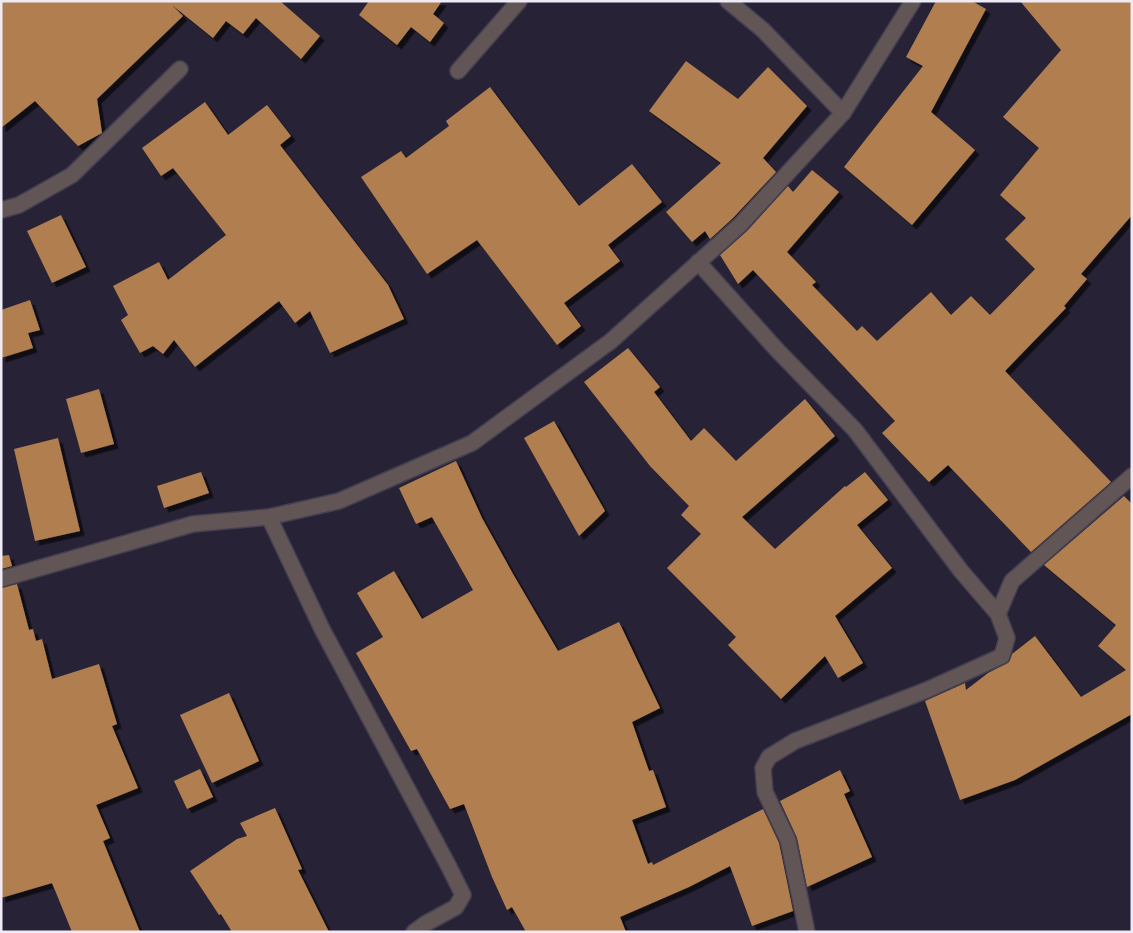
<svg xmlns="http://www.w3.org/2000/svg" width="1133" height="933" font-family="'DM Sans',sans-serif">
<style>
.building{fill:#b07e4f;filter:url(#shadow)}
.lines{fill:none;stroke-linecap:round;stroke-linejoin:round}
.street-casing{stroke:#433e50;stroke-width:18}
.street{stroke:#615555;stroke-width:15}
</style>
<defs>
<filter id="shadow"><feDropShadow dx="4.5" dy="4.5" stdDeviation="0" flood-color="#0009"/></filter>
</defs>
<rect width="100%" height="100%" fill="#272235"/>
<!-- building -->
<g class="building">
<path d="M1,1h279l40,35 -19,23 -45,-41 -13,16 -17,-13 -13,17 -41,-33 11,11 -86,83 5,34 -24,13 -43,-45 -34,27z"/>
<path d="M369,1h73l-9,13 11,9 -14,19 -19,-15 -14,18 -38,-30z"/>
<path d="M936,1h36l14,8 -55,103 44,38 -63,75 -68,-58 79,-101 -17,-9z"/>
<path d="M1020,1h112v214l-51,59 6,5 -23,27 2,2 -61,63 106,111 -80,70 -83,-87 -19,17 -47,-49 13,-12 -142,-151 -15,14 -18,-29 27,-24 41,-45 5,6 19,-22 27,22 -52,60 29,30 -4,3 45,46 5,-5 15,15 54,-49 20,23 20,-19 19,19 45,-46 -30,-30 21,-21 -26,-23 39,-47 -36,-31 58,-67z"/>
<path d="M686,61l52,38 30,-32 39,39 -44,52 13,14 -43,46 -23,21 -5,-8 -13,11 -26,-30 55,-49 -72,-52z"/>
<path d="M490,87l89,119 53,-42 30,38 -54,43 12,16 -56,42 17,23 -24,19 -80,-105 -50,34 -66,-97 40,-26 5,7 43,-32 -3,-5z"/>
<path d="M205,102l23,33 39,-30 24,31 -11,9 108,140 16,34 -74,34 -20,-42 -15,12 -16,-22 -84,66 -21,-27 -11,14 -10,-8 -13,7 -19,-33 7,-5 -15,-29 46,-24 9,18 58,-45 -53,-67 -12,8 -19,-28z"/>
<path d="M61,215l25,52 -34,16 -25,-52z"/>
<path d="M30,300l10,30 -12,3 5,15 -32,10v-48z"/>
<path d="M628,348l32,39 -6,5 37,49 13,-13 32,33 69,-62 30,37 -93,81 33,32 70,-63 1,1 19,-15 23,28 -31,25 35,43 -57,48 28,47 -25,15 -13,-22 -44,43 -53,-54 8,-8 -69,-69 34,-34 -20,-19 8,-9 -39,-40 -66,-84z"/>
<path d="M99,389l15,55 -33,9 -15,-54z"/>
<path d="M554,421l51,90 -26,25 -55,-98z"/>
<path d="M58,438l22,93 -45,10 -21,-92z"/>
<path d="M456,461l26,57 31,56 45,77 61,-29 41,86 -28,14 17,49 4,-1 13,37 -34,13 16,44 4,-2 1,3 110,-56 16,34 14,68 -41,15 -22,-60 -41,21 -69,30 6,15h-100l-14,-25 -5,3 -15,-33 -28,-73 -14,5 -33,-60 -6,2 -55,-98 27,-16 -26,-44 37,-22 28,48 51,-29 -41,-73 -16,7 -17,-36z"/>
<path d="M201,472l8,21 -45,15 -7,-22z"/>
<path d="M1124,496l8,8v210l-117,66 -55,20 -35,-99 40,-18 1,7 22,-17 21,-11 3,-8 23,-18 46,61 45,-27 -28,-24 18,-21 -72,-60z"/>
<path d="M9,555l3,11 -11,3v-13z"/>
<path d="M17,584l12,46 4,-1 3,12 6,-2 10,40 47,-15 18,60 -5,2 26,62 -42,17 14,33 -7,3 37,91h-68l-20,-49 -51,15v-310z"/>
<path d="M229,693l30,68 -47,22 -32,-68z"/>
<path d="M200,769l13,28 -26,12 -13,-28z"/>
<path d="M840,770l10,21 -6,3 28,63 -65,30 -10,-49 -17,-37z"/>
<path d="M275,808l27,61 -4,1 31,62h-97l-11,-18 -2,1 -29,-44 47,-32 10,-3 -7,-13z"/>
</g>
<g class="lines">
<!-- street casing -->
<g class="street-casing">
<g id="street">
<path d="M728,1l35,29 80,83"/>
<path d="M458,71l61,-70"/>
<path d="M1,210l18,-5 53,-30 108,-106"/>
<path d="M698,262l80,89 77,79 106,141 37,43 9,24 -5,18 -75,34 -132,51 -26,16 -6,11 2,24 23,48 19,92"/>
<path d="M269,517l53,112 126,236 15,30 -7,12 -31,17 -11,8"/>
<path d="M1,579l192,-55 76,-7 70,-16 133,-58 139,-102 129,-116 103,-112 70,-112"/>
<path d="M998,614l14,-33 120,-105"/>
</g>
</g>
<!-- street -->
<use href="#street" class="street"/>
</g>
<!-- border -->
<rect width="1133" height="933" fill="none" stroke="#eeebf7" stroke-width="5"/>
</svg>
